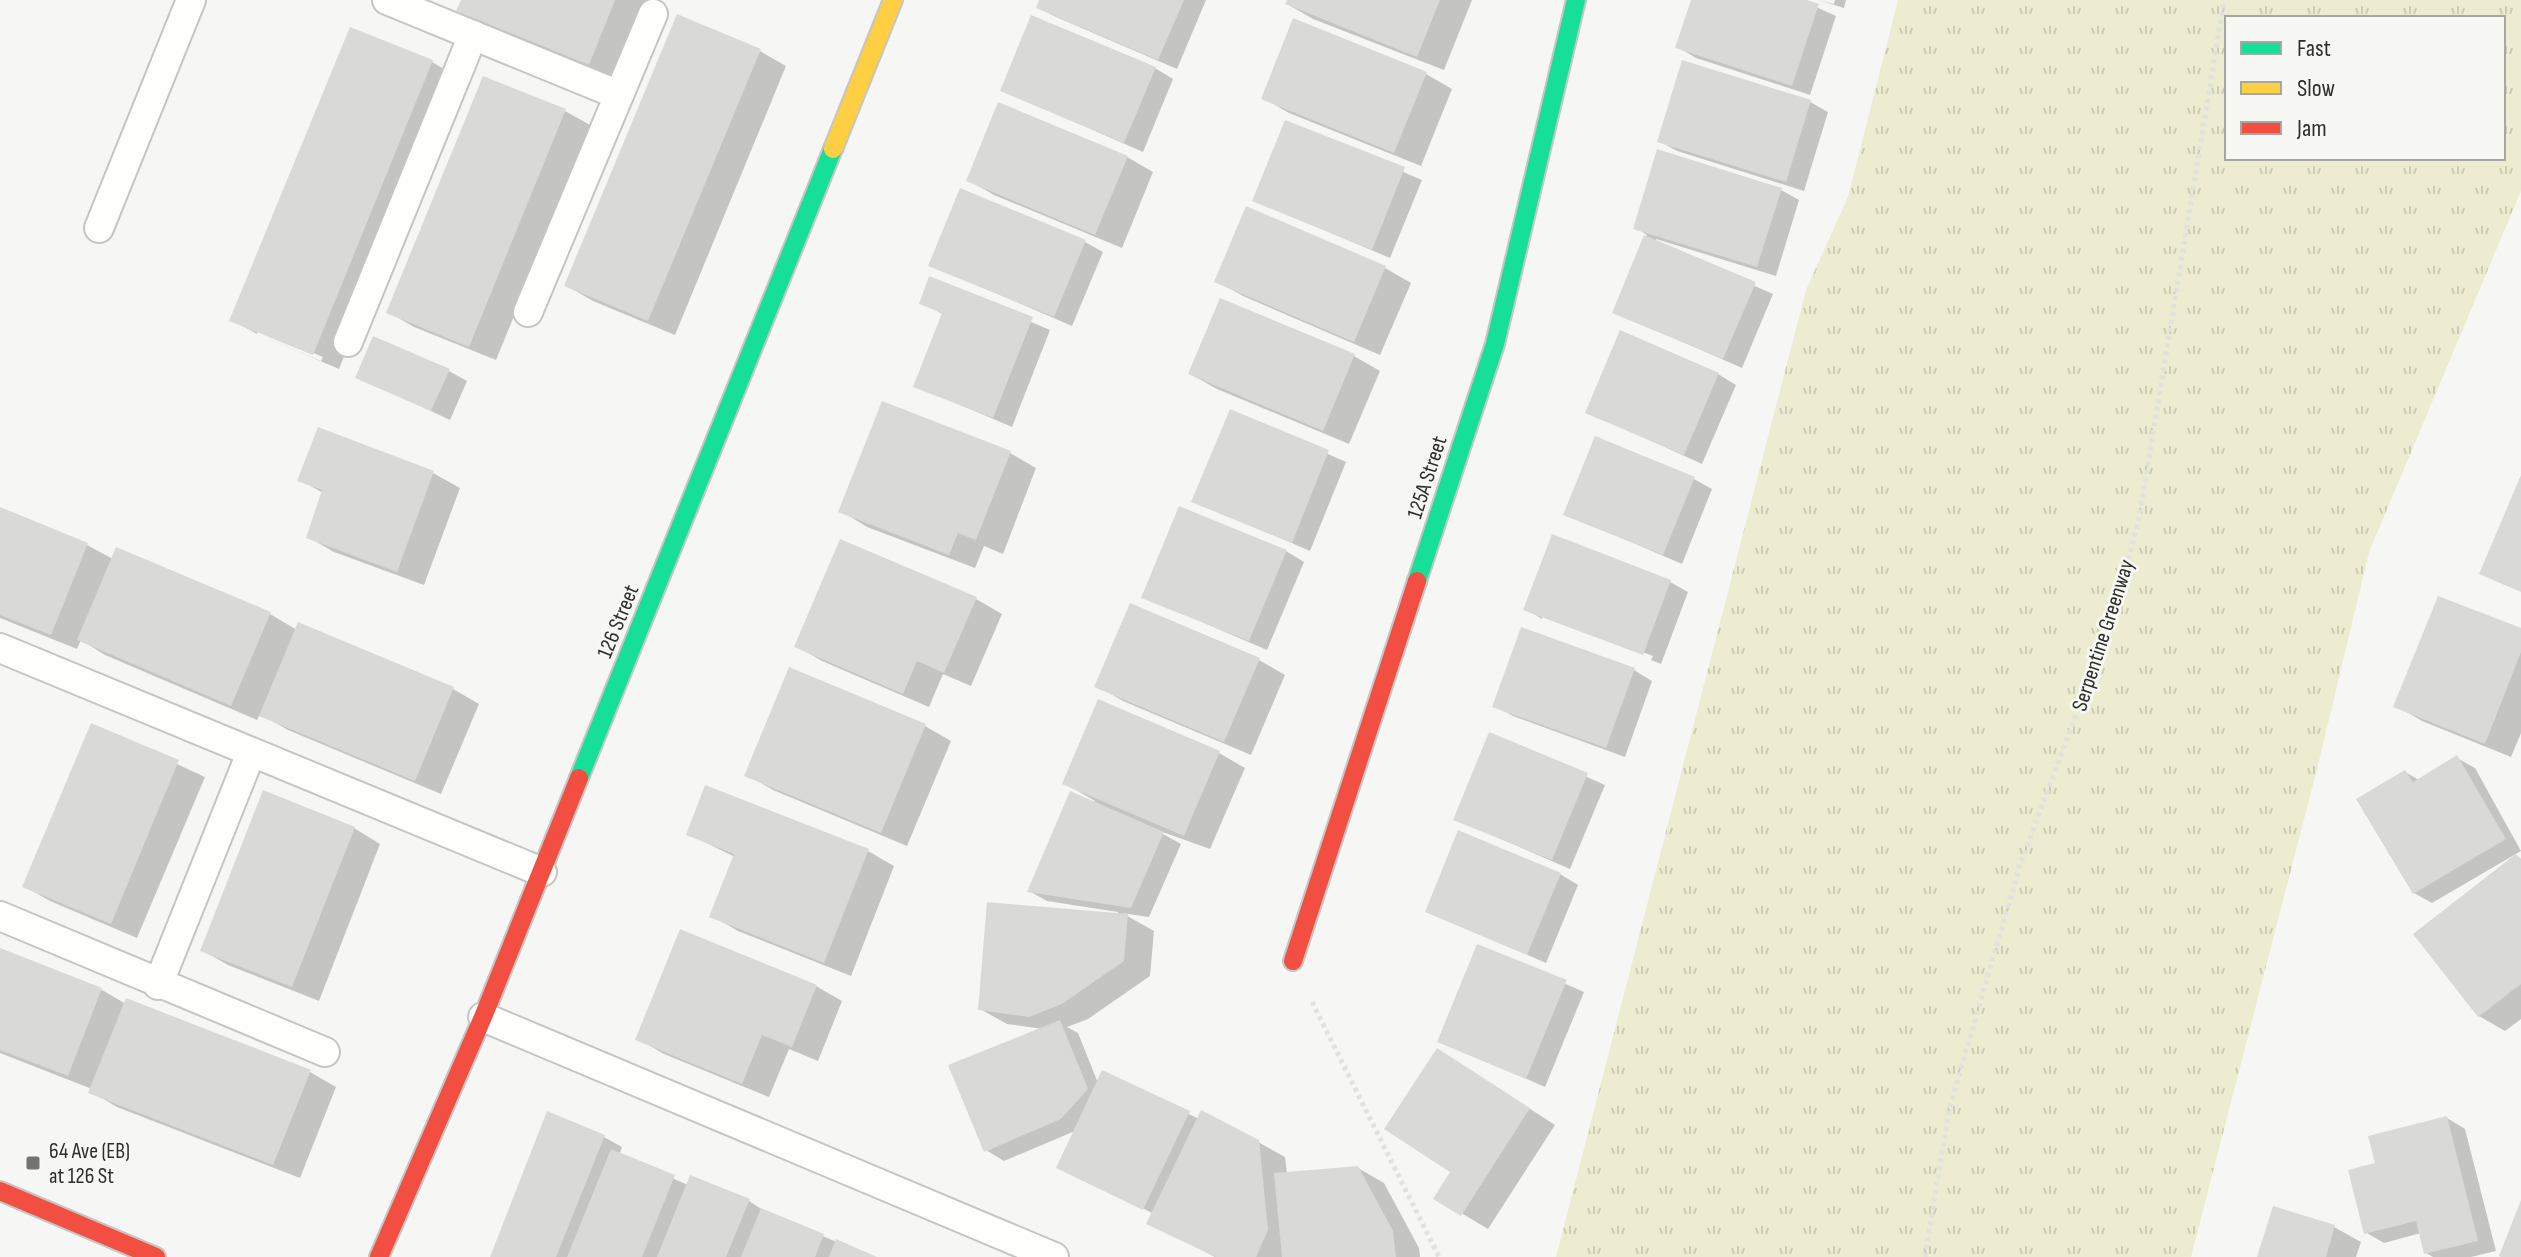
<svg xmlns="http://www.w3.org/2000/svg" width="2521" height="1257" font-family="'Sofia Sans Condensed',sans-serif">
<style>
.park{fill:url(#park-tufts);fill-rule:evenodd}
.shadow{fill:#0003}
.building{fill:#d9d9d7}
.lines{fill:none;stroke-linecap:round;stroke-linejoin:round}
.lane-casing{stroke:#c5c5c3;stroke-width:32}
.fast-casing{stroke:#c5c5c3;stroke-width:22}
.slow-casing{stroke:#c5c5c3;stroke-width:22}
.jam-casing{stroke:#c5c5c3;stroke-width:22}
.path{stroke:#e1e1e0;stroke-width:5;stroke-dasharray:4 4;stroke-linecap:butt}
.lane{stroke:#fefefd;stroke-width:28}
.fast{stroke:#16e098;stroke-width:18}
.slow{stroke:#ffcf43;stroke-width:18}
.jam{stroke:#f24e42;stroke-width:18}
.poi-dot{fill:#737371;stroke:#f7f7f3;stroke-width:3}
.labels{text-anchor:middle;stroke-width:6;stroke-linejoin:round;paint-order:stroke}
.street-label{font-size:22px;fill:#2d2d2b;stroke:#f7f7f3}
.poi-label{font-size:22px;fill:#2d2d2b;stroke:#f7f7f3;text-anchor:start}
</style>
<defs>
<pattern id="park-tufts" width="24" height="20" patternUnits="userSpaceOnUse" patternTransform="scale(2)"><rect width="24" height="20" fill="#edecd0"/><path d="M3 7l-1-3M5 7V3M7 7l1-3M15 17l-1-3M17 17v-4M19 17l1-3" fill="none" stroke="#cccbb3"/></pattern>
</defs>
<rect width="100%" height="100%" fill="#f6f6f4"/>
<!-- park -->
<path class="park" d="M1898,0h623v191l-152,361 -50,209 -128,496h-635l250,-967 42,-93zM2227,18h276v140h-276z"/>
<!-- shadow -->
<g class="shadow">
<path d="M463,0h182l2,1 -31,78 -131,-53 -27,-15z"/>
<path d="M1041,0h165l-29,69 -121,-52 -18,-10z"/>
<path d="M1289,0h183l-28,70 -131,-51 -26,-15z"/>
<path d="M1693,0h108l35,16 -26,79 -114,-37 -18,-11z"/>
<path d="M1818,0l16,4 1,-4h11l-2,8z"/>
<path d="M351,29l81,33 26,15 -119,292 -82,-35 64,27 2,-4 -66,-27v4l-25,-14z"/>
<path d="M760,51l26,15 -111,269 -82,-34 -26,-15z"/>
<path d="M1155,68l18,11 -30,73 -141,-62z"/>
<path d="M1426,74l26,15 -31,77 -132,-53 -26,-15z"/>
<path d="M484,78l81,33 27,15 -96,234 -82,-33 -26,-15z"/>
<path d="M1810,102l18,10 -24,79 -127,-40 -18,-10z"/>
<path d="M1286,122l136,58 -32,78 -135,-57z"/>
<path d="M1127,157l26,15 -31,76 -128,-53 -26,-15z"/>
<path d="M1781,190l18,10 -23,76 -120,-37 -1,3 118,52 -31,74 -127,-56 32,-77 -11,-7z"/>
<path d="M1085,242l18,10 -31,74 -141,-61z"/>
<path d="M1385,268l26,15 -31,72 -137,-59 -27,-15z"/>
<path d="M931,279l119,51 -38,97 -96,-41 28,-71 -22,-12z"/>
<path d="M1354,356l26,15 -31,73 -132,-55 -27,-15z"/>
<path d="M449,371l18,10 -17,39 -92,-43z"/>
<path d="M1718,374l18,11 -34,79 -114,-52z"/>
<path d="M883,403l127,50 26,15 -33,86 -19,-8 -9,22 -108,-41 -26,-16z"/>
<path d="M1231,411l115,51 -36,89 -116,-50z"/>
<path d="M433,473l27,15 -36,97 -90,-33 -26,-15 15,-44 -23,-13z"/>
<path d="M1694,479l18,10 -30,75 -116,-50z"/>
<path d="M0,510l87,35 26,14 157,55 27,16 156,59 26,15 -38,90 -153,-64 -28,-16 -3,6 -152,-65 -24,-15 -4,9 -77,-31z"/>
<path d="M1286,551l18,11 -37,88 -123,-53z"/>
<path d="M1670,582l18,10 -27,72 -10,-4 2,-4 -111,-41v4l-16,-10z"/>
<path d="M976,599l26,15 -31,72 -28,-12 -14,33 -107,-46 -26,-15z"/>
<path d="M1523,630l111,40 18,11 -27,76 -112,-41 -18,-10z"/>
<path d="M2521,631v102l-10,24 -89,-36 -26,-15z"/>
<path d="M1259,660l26,15 -34,80 -128,-54 -26,-15z"/>
<path d="M1099,702l120,51 26,15 -35,81 -56,-20 27,15 -32,73 -27,-4 32,18 -4,45 -62,43 -21,8 11,6 20,50 5,-11 96,47 59,23 27,15 2,17 71,-6 26,15 35,65 1,9h-205l-66,-34 3,-10 -17,-9 -60,-73 -71,30 -18,-11 57,-121 -36,-5 -27,-15 137,-94 1,-3 -71,-11 -18,-10 66,-90 -31,-18z"/>
<path d="M92,725l113,52 -68,161 -87,-37 -26,-15z"/>
<path d="M925,726l26,15 -44,105 -134,-56 -26,-15z"/>
<path d="M1490,734l115,51 -35,84 -115,-50z"/>
<path d="M2457,758l18,10 46,83 -89,52 -18,-10 -9,-121 14,8z"/>
<path d="M706,787l162,64 26,15 -43,110 -113,-45 -26,-15 23,-59 -47,-23z"/>
<path d="M354,828l26,16 -61,157 -91,-36 -26,-15z"/>
<path d="M2517,856l4,3v160l-16,12 -26,-15z"/>
<path d="M1560,874l18,11 -32,78 -119,-51z"/>
<path d="M1479,946l105,46 -39,95 -105,-46z"/>
<path d="M0,950l102,40 24,14 184,68 26,15 -36,91 -183,-71 -26,-15 1,-3 -92,-36z"/>
<path d="M816,986l26,15 -24,60 -29,-12 -20,48 -105,-43 -26,-15z"/>
<path d="M1463,1066l92,59 -67,104 -52,-31 17,-26z"/>
<path d="M2447,1118l18,11 31,122 -25,6h-38l-7,-4 -5,-20 -37,10 -19,-11 12,-67z"/>
<path d="M604,1137l18,10 -3,8 69,30 61,16 17,11 106,45h-379z"/>
<path d="M2334,1227l27,15 -5,15h-97z"/>
</g>
<!-- building -->
<g class="building">
<path d="M461,0h154l-26,65 -133,-54z"/>
<path d="M1039,0h145l-26,60 -122,-52z"/>
<path d="M1287,0h153l-23,57 -132,-53z"/>
<path d="M1691,0h116l12,4 -27,82 -117,-38z"/>
<path d="M677,14l84,35 -113,272 -84,-35z"/>
<path d="M1031,15l125,52 -32,76 -124,-52z"/>
<path d="M1293,18l134,54 -33,81 -133,-54z"/>
<path d="M350,27l83,33 -120,295 -84,-34z"/>
<path d="M1682,60l129,40 -25,82 -129,-40z"/>
<path d="M483,76l83,33 -97,238 -83,-34z"/>
<path d="M998,102l130,54 -33,79 -129,-54z"/>
<path d="M1285,120l120,47 -33,83 -120,-49z"/>
<path d="M1657,149l125,39 -25,79 -124,-38z"/>
<path d="M960,188l126,52 -32,77 -126,-51z"/>
<path d="M1246,206l140,60 -32,76 -140,-60z"/>
<path d="M1644,235l112,47 -33,77 -111,-46z"/>
<path d="M929,276l104,41 -40,101 -80,-31 29,-74 -23,-9z"/>
<path d="M1220,298l135,56 -32,77 -135,-57z"/>
<path d="M1620,330l99,43 -35,82 -99,-42z"/>
<path d="M373,336l77,33 -19,42 -76,-33z"/>
<path d="M882,401l129,50 -35,89 -18,-7 -9,22 -111,-43z"/>
<path d="M1230,409l99,41 -37,93 -101,-41z"/>
<path d="M318,427l116,44 -37,101 -91,-34 16,-48 -25,-9z"/>
<path d="M1595,436l100,41 -32,78 -100,-40z"/>
<path d="M2521,475v117l-42,-18z"/>
<path d="M1179,506l108,44 -38,91 -108,-43z"/>
<path d="M0,507l88,36 -37,92 -51,-20z"/>
<path d="M1552,534l119,46 -28,75 -120,-45z"/>
<path d="M840,539l137,58 -33,76 -27,-12 -14,33 -109,-47z"/>
<path d="M116,547l155,65 -40,94 -154,-66z"/>
<path d="M2438,596l83,32v24l-36,92 -92,-37z"/>
<path d="M1130,603l130,55 -36,84 -130,-55z"/>
<path d="M298,622l156,65 -39,94 -156,-65z"/>
<path d="M1521,627l114,41 -29,80 -114,-41z"/>
<path d="M789,667l137,57 -45,109 -137,-57z"/>
<path d="M1098,699l122,52 -36,85 -122,-52z"/>
<path d="M91,723l88,37 -68,164 -89,-37z"/>
<path d="M1489,732l99,41 -36,87 -99,-40z"/>
<path d="M2457,755l49,84 -93,55 -57,-95 49,-29 8,12z"/>
<path d="M705,785l164,64 -45,114 -115,-46 25,-63 -48,-19z"/>
<path d="M263,790l92,37 -63,160 -92,-36z"/>
<path d="M1070,791l94,41 -33,76 -104,-16z"/>
<path d="M1458,830l103,43 -34,82 -102,-43z"/>
<path d="M2516,854l5,6v124l-43,33 -65,-83z"/>
<path d="M987,902l141,12 -4,47 -62,43 -33,13 -51,-7z"/>
<path d="M680,929l137,56 -25,62 -30,-12 -20,49 -107,-44z"/>
<path d="M1477,944l90,36 -41,99 -89,-37z"/>
<path d="M0,948l102,40 -34,88 -68,-26z"/>
<path d="M126,998l185,72 -38,95 -185,-72z"/>
<path d="M1060,1020l28,69 -27,30 -77,33 -36,-87z"/>
<path d="M1437,1048l93,60 -69,108 -28,-17 17,-27 -66,-43z"/>
<path d="M1102,1070l88,41 -47,99 -87,-42z"/>
<path d="M1201,1110l58,30 9,90 -12,27h-40l-70,-33z"/>
<path d="M547,1111l58,24 -49,122h-66z"/>
<path d="M2447,1116l31,125 -54,13 -8,-33 -52,13 -16,-64 27,-7 -7,-27z"/>
<path d="M611,1149l64,26 -33,82h-75z"/>
<path d="M1358,1166l35,65 3,26h-114l-8,-84z"/>
<path d="M690,1175l60,24 -24,58h-69z"/>
<path d="M2521,1200v57h-20l-2,-1z"/>
<path d="M2273,1206l62,19 -9,32h-69z"/>
<path d="M761,1208l63,26 -9,23h-74z"/>
<path d="M836,1239l41,18h-48z"/>
</g>
<g class="lines">
<!-- lane casing -->
<g class="lane-casing">
<g id="lane">
<path d="M387,0l232,95"/>
<path d="M99,228l92,-228"/>
<path d="M528,312l125,-298"/>
<path d="M348,342l125,-307"/>
<path d="M0,648l542,224"/>
<path d="M0,916l325,136"/>
<path d="M158,985l93,-232"/>
<path d="M483,1017l571,240"/>
</g>
</g>
<!-- fast casing -->
<g class="fast-casing">
<g id="fast">
<path d="M1417,581l78,-237 81,-344"/>
<path d="M579,778l254,-629"/>
</g>
</g>
<!-- slow casing -->
<g class="slow-casing">
<path id="slow" d="M833,149l60,-149"/>
</g>
<!-- jam casing -->
<g class="jam-casing">
<g id="jam">
<path d="M1293,961l124,-380"/>
<path d="M0,1191l156,66"/>
<path d="M379,1257l104,-240 96,-239"/>
</g>
</g>
<!-- path -->
<g class="path">
<path d="M1312,1002l127,255"/>
<path d="M1925,1257l24,-147 71,-245 90,-241 29,-105 85,-519"/>
</g>
<!-- lane -->
<use href="#lane" class="lane"/>
<!-- fast -->
<use href="#fast" class="fast"/>
<!-- slow -->
<use href="#slow" class="slow"/>
<!-- jam -->
<use href="#jam" class="jam"/>
</g>
<!-- markers -->
<rect class="poi-dot" x="25" y="1155" width="16" height="16" rx="4"/>
<g class="labels">
<!-- street labels -->
<g class="street-label">
<text transform="translate(1426 477) rotate(-72)" y="8">125A Street</text>
<text transform="translate(617 621) rotate(-68)" y="8">126 Street</text>
<text transform="translate(2102 635) rotate(-72)" y="8">Serpentine Greenway</text>
</g>
<!-- poi labels -->
<g class="poi-label">
<text x="49" y="1158">64 Ave (EB)<tspan x="49" dy="25">at 126 St</tspan></text>
</g>
</g>
<!-- legend -->
<rect x="2225" y="16" width="280" height="144" fill="#f7f7f3" stroke="#a6a6a3" stroke-width="2"/>
<rect x="2241" y="42" width="40" height="12" fill="#16e098" stroke="#a6a6a3" stroke-width="2"/>
<text x="2297" y="56" font-size="24" fill="#2d2d2b">Fast</text>
<rect x="2241" y="82" width="40" height="12" fill="#ffcf43" stroke="#a6a6a3" stroke-width="2"/>
<text x="2297" y="96" font-size="24" fill="#2d2d2b">Slow</text>
<rect x="2241" y="122" width="40" height="12" fill="#f24e42" stroke="#a6a6a3" stroke-width="2"/>
<text x="2297" y="136" font-size="24" fill="#2d2d2b">Jam</text>
</svg>
